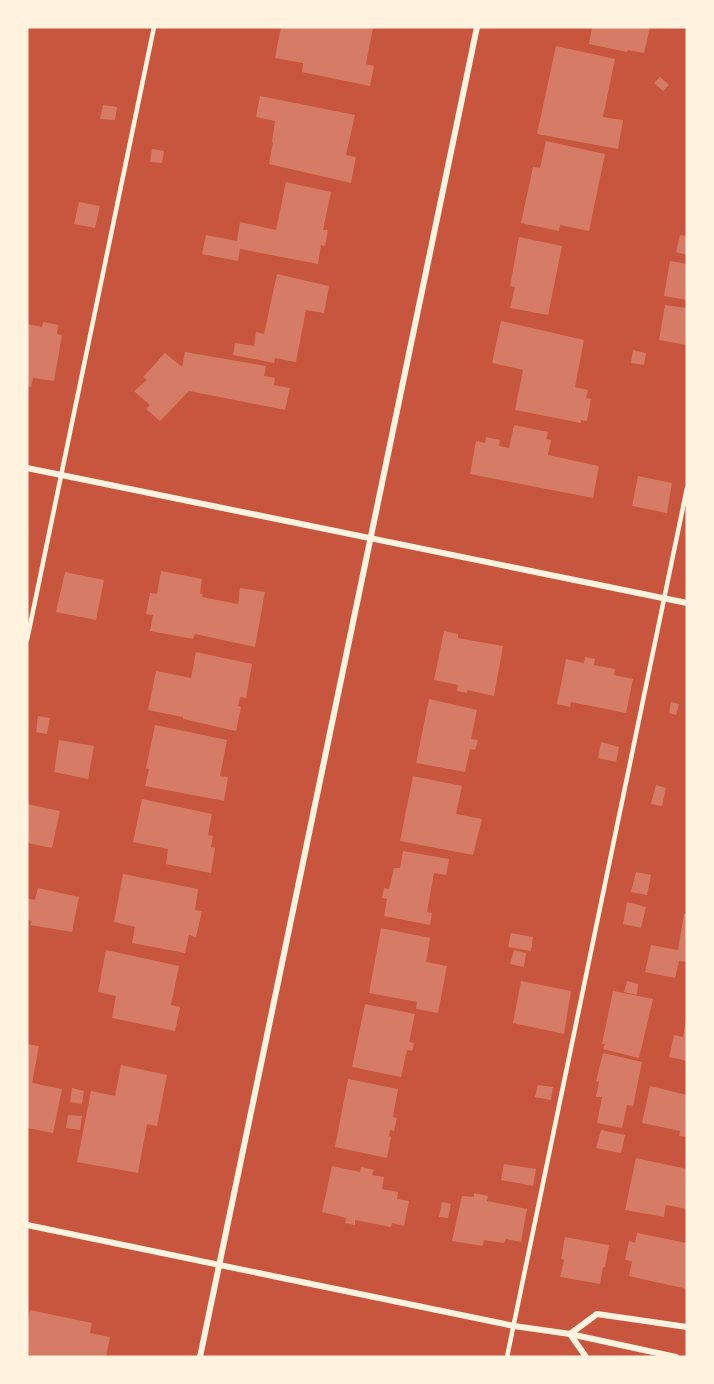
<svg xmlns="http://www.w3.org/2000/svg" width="714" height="1384" font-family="'Roboto Condensed',sans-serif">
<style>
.building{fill:#d67c66}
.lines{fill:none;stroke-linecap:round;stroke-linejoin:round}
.service{stroke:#fff3e0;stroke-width:4.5}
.minor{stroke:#fff3e0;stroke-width:6}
</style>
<rect width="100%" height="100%" fill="#c8553d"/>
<!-- building -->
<g class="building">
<path d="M281,27h92l-7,37 8,2 -4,20 -68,-14 1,-9 -28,-5z"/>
<path d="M592,27h58l-6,26 -16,-3 -1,2 -38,-8z"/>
<path d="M556,46l59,13 -12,58 20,3 -5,29 -81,-15z"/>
<path d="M660,77l9,8 -6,6 -9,-8z"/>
<path d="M260,96l95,19 -9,40 10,2 -5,26 -82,-19 4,-22h-1l3,-21 -19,-4z"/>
<path d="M103,105l14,2 -2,13 -15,-1z"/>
<path d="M546,141l59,13 -16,77 -29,-6 -1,6 -38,-8 12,-56 7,1z"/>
<path d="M152,149l12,2 -2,12 -12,-1z"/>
<path d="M286,182l45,10 -8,38h5l-3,16 -4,-1 -3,19 -78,-15 -2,12 -36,-7 4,-19 31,6 3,-19 36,8z"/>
<path d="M79,202l21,4 -5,22 -21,-4z"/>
<path d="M680,235l7,1v19l-11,-3z"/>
<path d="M519,237l43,9 -14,69 -38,-7 5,-21 -5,-1z"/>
<path d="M670,261l17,3v36l-23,-4z"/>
<path d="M277,274l52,12 -5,27 -18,-3 -10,52 -21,-4 -1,5 -41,-8 2,-12 19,3 2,-14 8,2z"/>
<path d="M665,305l22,3v37l-28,-5z"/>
<path d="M501,321l83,19 -9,47 13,3 -2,8 5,1 -4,22 -6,-1v3l-66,-13 8,-40 -31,-7z"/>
<path d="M43,322l15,3 -1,9 5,1 -8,46 -21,-3 -2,9 -4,-1v-62l15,3z"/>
<path d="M633,350l13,3 -2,12 -13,-2z"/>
<path d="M185,352l81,14 -2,10 11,2 -1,7 16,3 -5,22 -96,-19 -29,30 -14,-12 4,-4 -16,-14 13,-11 -4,-3 22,-24 17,14z"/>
<path d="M514,425l34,7 -2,7 5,1 -3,15 51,11 -6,32 -123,-24 6,-33 9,2 1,-6 14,3 -1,6 10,2z"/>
<path d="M638,476l34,7 -5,30 -35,-7z"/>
<path d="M161,571l41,8 -2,15h3l-1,3 36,7 2,-16 25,4 -10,55 -60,-13 -2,5 -43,-8 3,-16 -7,-1 4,-21 7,1z"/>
<path d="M65,572l39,8 -8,40 -40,-8z"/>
<path d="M444,631l14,3v4l45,8 -9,50 -27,-6v3l-10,-2 1,-6 -24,-5z"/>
<path d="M196,652l56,12 -6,34 -6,-1 -2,9 3,1 -5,24 -53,-12v-2l-35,-7 8,-39 35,7z"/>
<path d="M585,657l10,2 -1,6 21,4 -1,6 19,4 -7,34 -55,-11 -1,5 -13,-3 9,-45 18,4z"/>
<path d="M429,699l48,11 -6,29 7,1 -3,10 -5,-1 -5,23 -49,-9z"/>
<path d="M671,702l8,2 -3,11 -7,-2z"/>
<path d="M38,716l12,2 -3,16 -11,-2z"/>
<path d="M155,725l72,15 -7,36 8,1 -4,24 -79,-15 4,-17 -3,-1z"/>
<path d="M59,740l35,6 -6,33 -34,-7z"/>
<path d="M601,742l18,5 -3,15 -18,-4z"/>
<path d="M413,776l49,10 -6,28 26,5 -9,36 -73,-14z"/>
<path d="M656,785l10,3 -4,18 -11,-2z"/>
<path d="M142,799l70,15 -4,21 5,1 -2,11 4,1 -4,25 -45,-9 2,-15 -35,-7z"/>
<path d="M27,804l33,7 -8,37 -25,-5z"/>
<path d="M403,851l46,8 -3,16 -12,-2 -7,39 5,1 -2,12 -46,-9 3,-17 -5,-1 2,-10 5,1 5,-21h6z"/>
<path d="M636,872l15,3 -4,20 -16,-3z"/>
<path d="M123,874l75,15 -3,21 7,1 -6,26 -7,-2 -4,18 -53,-10 3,-16 -21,-5z"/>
<path d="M38,888l41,9 -7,35 -42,-7 2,-4 -5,-1v-22l8,2z"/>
<path d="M627,902l19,5 -5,21 -18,-4z"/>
<path d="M684,914h3v48l-8,-1 -4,17 -30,-6 6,-27 27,5z"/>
<path d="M381,928l49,10 -4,24 21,4 -9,47 -22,-4 1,-7 -48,-9z"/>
<path d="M511,933l22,4 -2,14 -23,-4z"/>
<path d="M106,950l73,16 -8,39 9,2 -5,24 -63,-13 4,-22 -18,-4z"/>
<path d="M514,950l12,3 -2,14 -14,-3z"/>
<path d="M521,981l50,10 -7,43 -51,-11z"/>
<path d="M627,981l11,3 -1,11 -13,-3z"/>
<path d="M613,991l40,8 -14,59 -36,-9 2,-5h-3z"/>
<path d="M365,1004l50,10 -6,28 5,1 -2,8 -5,-1 -6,27 -49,-10z"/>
<path d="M686,1020h1v41l-18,-4 5,-22 9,2z"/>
<path d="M27,1044l12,2 -7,37 30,6 -9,44 -26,-5z"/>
<path d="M603,1053l39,9 -9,44 -6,-1 -5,23 -25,-5 5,-26h-6l3,-15 -3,-1z"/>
<path d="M121,1065l46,10 -10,51 -10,-2 -9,49 -61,-11 14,-71 24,5z"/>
<path d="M348,1079l50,10 -5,28 4,1 -3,13 -4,-1 -1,6 2,1 -4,21 -52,-11z"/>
<path d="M538,1085l15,2 -2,13 -16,-3z"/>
<path d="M650,1086l37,9v42l-8,-1 1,-5 -38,-8z"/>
<path d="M72,1088l12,3 -2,13 -12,-2z"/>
<path d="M68,1115l14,1 -2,14 -14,-2z"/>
<path d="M601,1130l24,5 -4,18 -25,-5z"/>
<path d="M636,1158l51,11v40l-21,-4 -2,12 -39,-7z"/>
<path d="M504,1164l32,5 -3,17 -32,-6z"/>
<path d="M332,1166l28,6 1,-5 13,3 -2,5 12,2 -2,12 16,3 -1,7 12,2 -5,25 -12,-3 -1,4 -36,-7v5l-10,-2 1,-5 -24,-6z"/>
<path d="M474,1193l14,3 -1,5 40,8 -6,33 -15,-3 -2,4 -20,-3 -1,6 -31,-5 10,-45 12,1z"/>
<path d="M442,1202l9,2 -3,14 -9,-1z"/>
<path d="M637,1233l50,10v46l-58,-13 3,-15 -7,-1 4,-19 6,2z"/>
<path d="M565,1237l44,8 -4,22h-2l-3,17 -40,-7 4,-17 -3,-1z"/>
<path d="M30,1310l62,13 -2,10 20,4 -4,20h-68l-11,-2v-33z"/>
</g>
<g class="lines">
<!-- service -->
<g class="service">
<path d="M27,640l127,-613"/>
<path d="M507,1357l180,-869"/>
</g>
<!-- minor -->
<g class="minor">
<path d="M27,468l660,135"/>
<path d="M27,1225l487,101 56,8 106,23"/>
<path d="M200,1357l277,-1330"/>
<path d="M586,1357l-16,-23 27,-20 90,13"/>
</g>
</g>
<!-- border -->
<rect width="714" height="1384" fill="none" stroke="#fff3e0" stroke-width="57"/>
</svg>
